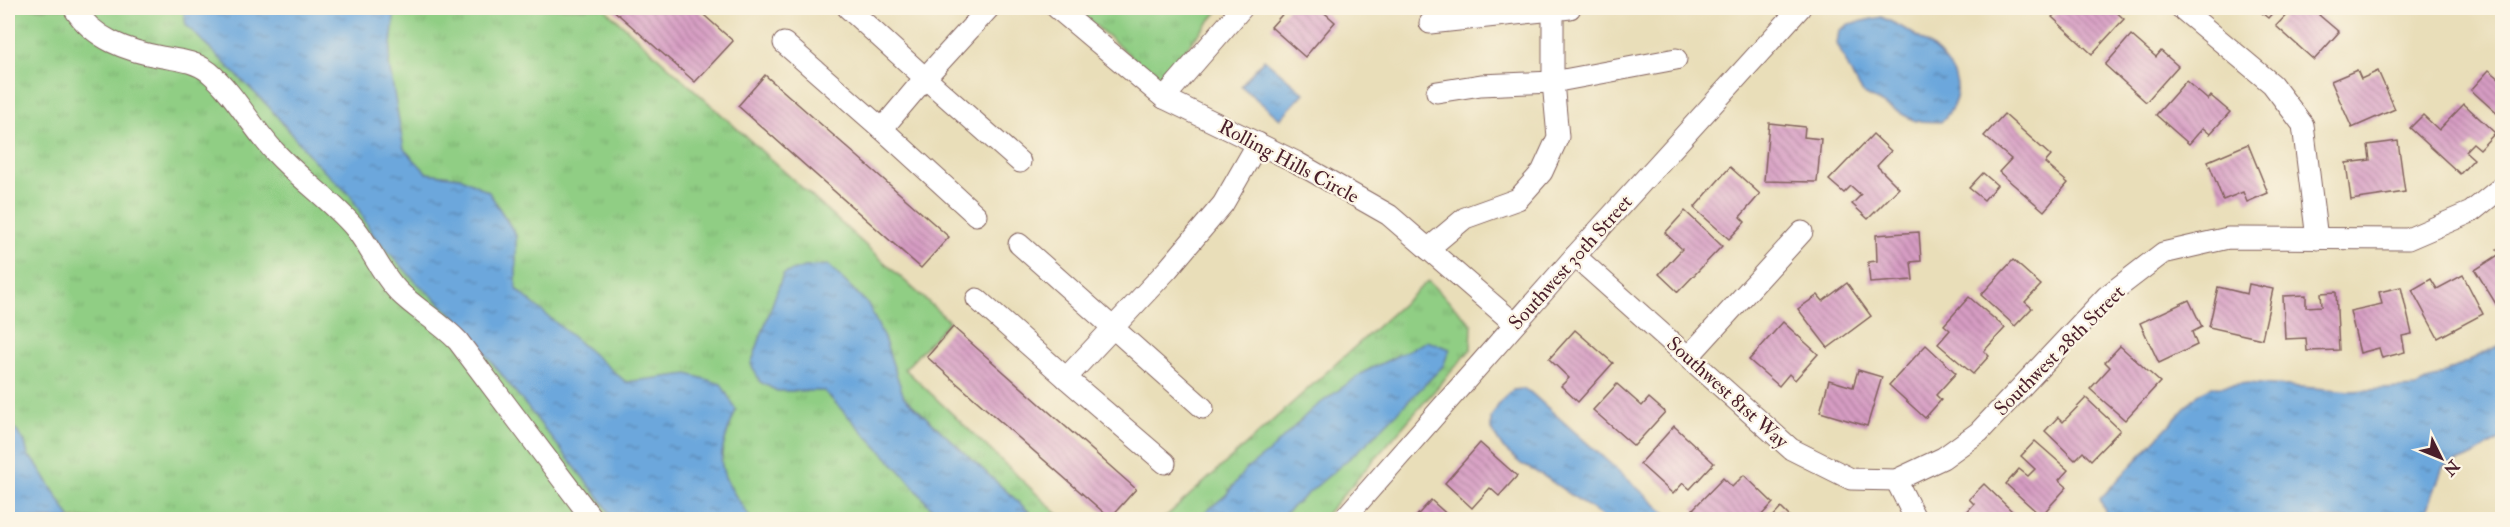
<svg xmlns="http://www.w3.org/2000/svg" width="2510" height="527" font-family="'IM FELL Double Pica',serif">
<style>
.grass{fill:url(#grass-tufts);stroke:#6d7658;stroke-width:1.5}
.water{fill:url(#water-ripples);stroke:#5b6384;stroke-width:1.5}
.building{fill:url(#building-back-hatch)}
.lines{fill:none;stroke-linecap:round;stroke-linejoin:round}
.minor-casing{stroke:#82625d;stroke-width:23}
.minor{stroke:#fff;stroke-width:21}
.labels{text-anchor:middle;stroke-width:4.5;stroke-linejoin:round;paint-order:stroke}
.street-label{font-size:20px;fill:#4a1f2b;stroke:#fcf5e5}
</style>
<defs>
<pattern id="grass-tufts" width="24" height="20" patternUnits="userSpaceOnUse" patternTransform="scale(1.5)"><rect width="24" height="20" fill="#90ce84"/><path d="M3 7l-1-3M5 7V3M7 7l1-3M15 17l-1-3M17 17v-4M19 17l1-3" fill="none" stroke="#7eb072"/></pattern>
<pattern id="water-ripples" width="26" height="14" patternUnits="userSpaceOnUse" patternTransform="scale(1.5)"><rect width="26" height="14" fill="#6ca7dc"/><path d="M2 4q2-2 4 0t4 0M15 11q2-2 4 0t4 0" fill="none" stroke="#5b87b3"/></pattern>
<pattern id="building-back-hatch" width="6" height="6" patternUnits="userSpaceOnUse" patternTransform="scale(1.5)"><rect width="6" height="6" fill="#d69cc3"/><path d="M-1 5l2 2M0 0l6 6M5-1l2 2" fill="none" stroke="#b07f9f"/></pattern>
</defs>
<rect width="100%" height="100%" fill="#fcf5e5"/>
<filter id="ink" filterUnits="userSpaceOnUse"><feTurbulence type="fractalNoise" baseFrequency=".0167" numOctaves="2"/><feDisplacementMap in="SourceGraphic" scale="12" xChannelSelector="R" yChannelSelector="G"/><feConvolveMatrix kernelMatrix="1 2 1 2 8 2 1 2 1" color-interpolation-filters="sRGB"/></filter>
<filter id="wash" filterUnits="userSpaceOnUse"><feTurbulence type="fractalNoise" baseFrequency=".008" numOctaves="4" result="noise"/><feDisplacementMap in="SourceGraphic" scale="24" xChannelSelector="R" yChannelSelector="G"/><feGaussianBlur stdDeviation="1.35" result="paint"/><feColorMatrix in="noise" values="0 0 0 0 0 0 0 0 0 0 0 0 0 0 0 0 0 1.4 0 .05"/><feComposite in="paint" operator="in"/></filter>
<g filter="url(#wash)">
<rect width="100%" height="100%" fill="#e9deb9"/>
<!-- grass -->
<g class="grass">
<path d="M8,8h596l345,313 -44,48 158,150h-1055z"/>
<path d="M1075,8h146l-62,72z"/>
<path d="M1428,281l44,43 -1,25 -149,170 -160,1z"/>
</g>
<!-- water -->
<g class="water">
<path d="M183,8h212l-6,56 15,85 23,24 33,4 29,15 27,43v54l110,93 62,-8 33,10 15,26c-23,58 -19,58 15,109h-138l-9,-15 -148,-187 -40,-35 -43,-47 -22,-39 -36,-34 -46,-55 -83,-82z"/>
<path d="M1881,17c40,18 107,58 60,105l-26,-1 -51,-27 -9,-13 -18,-37 2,-13 10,-7z"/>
<path d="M1264,59l40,34 -24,26 -39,-33z"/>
<path d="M828,265l40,39 16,34 20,59 133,122h-97l-36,-44 -80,-84h-47l-17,-9 -9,-18 32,-90 21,-7z"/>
<path d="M1427,341l23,8 -7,17 -77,78 -88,75h-81l29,-24 19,-25 25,-19 41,-41 53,-38z"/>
<path d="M2502,344v94l-30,18 -29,11 -19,52h-316l-8,-20 98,-105 14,-7 36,-4 104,8 64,-4z"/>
<path d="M1522,389l8,3 142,127h-66l-64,-44 -21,-11 -18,-16 -12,-19v-11l9,-16 13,-12z"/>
<path d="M8,420l17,22 3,13 8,8 35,56h-63z"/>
</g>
<g id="blocks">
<!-- building -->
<g class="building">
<path d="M611,8h85l37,33 -38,41z"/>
<path d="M1288,8h31l16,14 -30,35 -34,-30z"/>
<path d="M2061,8h51l12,11 -32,35 -40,-37z"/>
<path d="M2256,8h21l-9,10z"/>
<path d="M2293,8h33l-7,7 20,17 -25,28 -38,-34z"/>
<path d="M2131,35l25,22 5,-6 17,15 -32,36 -41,-37z"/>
<path d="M2357,70l4,9 17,-8 17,38 -43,19 -21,-47z"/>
<path d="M2489,70l11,9 2,-3v42l-31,-28z"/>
<path d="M765,75l184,162 -28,31 -183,-162z"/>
<path d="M2186,81l22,19 3,-4 19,16 -20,22 -7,-6 -14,16 -33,-29z"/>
<path d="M2464,104l31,29 -15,16 -7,-6 -8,8 9,8 -14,15 -50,-46 13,-13 16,15z"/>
<path d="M2004,114l47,42 -6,7 23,20 -24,28 -45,-39 12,-13 -27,-23z"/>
<path d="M1769,123l36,4 -1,10 17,2 -4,43 -53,-1z"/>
<path d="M1873,134l18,17 -14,15 22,22 -31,31 -16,-15 9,-9 -10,-9 -7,7 -15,-13z"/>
<path d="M2398,141l7,51 -54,8 -5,-37 24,-3 -2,-15z"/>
<path d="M2248,144l20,49 -21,9 -4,-10 -20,8 -15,-39z"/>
<path d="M1730,167l30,27 -20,23 5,5 -16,17 -35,-31z"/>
<path d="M1983,173l14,12 -13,15 -15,-12z"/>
<path d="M1685,211l37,35 -44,46 -19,-18 23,-25 -17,-16z"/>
<path d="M1919,232l2,29 -10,1 2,18 -43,3 -2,-21 9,-1 -1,-26z"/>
<path d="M2502,246v54l-6,4 -21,-34 25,-16 -3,-5z"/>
<path d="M2013,260l28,25 -16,17 7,6 -17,18 -34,-31z"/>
<path d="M2463,275l20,39 -45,24 -26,-48 19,-11 6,10z"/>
<path d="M1847,283l24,33 -43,32 -30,-39 20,-14 5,6z"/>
<path d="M2249,284l24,5 -11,50 -53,-12 9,-40 29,7z"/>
<path d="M2401,287l11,47 -10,2 3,16 -23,6 -3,-10 -19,5 -10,-42 32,-7 -3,-12z"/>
<path d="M2336,292l3,58 -32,1 -1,-13 -21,1 -2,-43 23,-1v12l16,-1 -1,-13z"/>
<path d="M1969,297l36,31 -21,23 5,5 -16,18 -35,-30 12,-14 -6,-5z"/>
<path d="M2189,300l13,27 -10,5 5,13 -38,18 -19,-40z"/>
<path d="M1783,322l35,32 -23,26 -6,-6 -10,12 -30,-26z"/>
<path d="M953,327l183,162 -26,29 -183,-161z"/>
<path d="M1575,330l38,33 -35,39 -17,-16 8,-8 -20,-19z"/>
<path d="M1926,345l30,28 -20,22 5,5 -16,18 -36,-33z"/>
<path d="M2120,346l40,36 -35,38 -35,-31 20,-22 -5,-5z"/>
<path d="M1858,370l24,7 -15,49 -47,-14 9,-32 24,7z"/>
<path d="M1617,384l25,22 7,-8 16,14 -31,34 -41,-36z"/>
<path d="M2086,398l34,32 -29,30 -8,-8 -8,8 -30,-29 13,-14 5,5z"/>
<path d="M1674,426l40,37 -24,26 -7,-6 -10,11 -33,-30z"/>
<path d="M2035,441l33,29 -9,10 8,7 -26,29 -35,-32 13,-15 9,7 7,-7 -14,-13z"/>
<path d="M1480,443l37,33 -18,20 -9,-8 -18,20 -27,-25z"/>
<path d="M1744,475l29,28 -16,17h-53l-11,-11 30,-31 9,9z"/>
<path d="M1984,484l29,28 -8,8h-46l15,-16 -5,-5z"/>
<path d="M1431,500l22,20h-40z"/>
<path d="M1781,508l12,12h-23z"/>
</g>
</g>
</g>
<g filter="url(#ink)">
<use href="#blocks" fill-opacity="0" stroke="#82625d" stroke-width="1.5"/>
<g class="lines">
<!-- minor casing -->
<g class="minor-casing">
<g id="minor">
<path d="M74,8c19,31 53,43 88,49 17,3 33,4 47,15 27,23 43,56 67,81 25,27 55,47 79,75 16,20 26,46 44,64 18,18 41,30 59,49l135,179"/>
<path d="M848,8l77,70 64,-70"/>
<path d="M1057,8l107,90 132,64 93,53 126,109"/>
<path d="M2181,8l91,76 31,41 14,114"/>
<path d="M1430,23l123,-13"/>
<path d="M784,43l98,86 43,-51 95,84"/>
<path d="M1437,92l44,-7 72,-3v-72l17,-2"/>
<path d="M1164,98l78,-90"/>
<path d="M882,129l94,86"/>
<path d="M1019,244l184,164"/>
<path d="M1428,249l37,-31 53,-19 24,-27 16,-35 -5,-55 123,-23"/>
<path d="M1575,256l216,193 60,30 45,1 47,-22 36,-26 128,-136 56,-43 65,-15 180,1 63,-27 31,-25"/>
<path d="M977,299l89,79 102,-109 55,-65 35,-61"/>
<path d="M1689,356l113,-124"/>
<path d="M1066,378l99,85"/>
<path d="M1896,480l20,40"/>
<path d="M1343,520l232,-264 225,-248"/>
</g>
</g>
<!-- minor -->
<use href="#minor" class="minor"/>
</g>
</g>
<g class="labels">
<!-- street labels -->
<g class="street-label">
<text transform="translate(1289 161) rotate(28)" y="7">Rolling Hills Circle</text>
<text transform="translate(1570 262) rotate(-48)" y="7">Southwest 30th Street</text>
<text transform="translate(2059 350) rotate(-45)" y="7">Southwest 28th Street</text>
<text transform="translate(1728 392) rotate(42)" y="7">Southwest 81st Way</text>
</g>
</g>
<!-- margin -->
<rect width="2510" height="527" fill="none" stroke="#fcf5e5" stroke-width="30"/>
<!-- north arrow -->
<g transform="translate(2441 458) rotate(133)" stroke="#fcf5e5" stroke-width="4.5" paint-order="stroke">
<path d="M0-4.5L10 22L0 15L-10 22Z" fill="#4a1f2b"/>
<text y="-9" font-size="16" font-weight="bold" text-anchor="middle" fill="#4a1f2b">N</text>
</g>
</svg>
